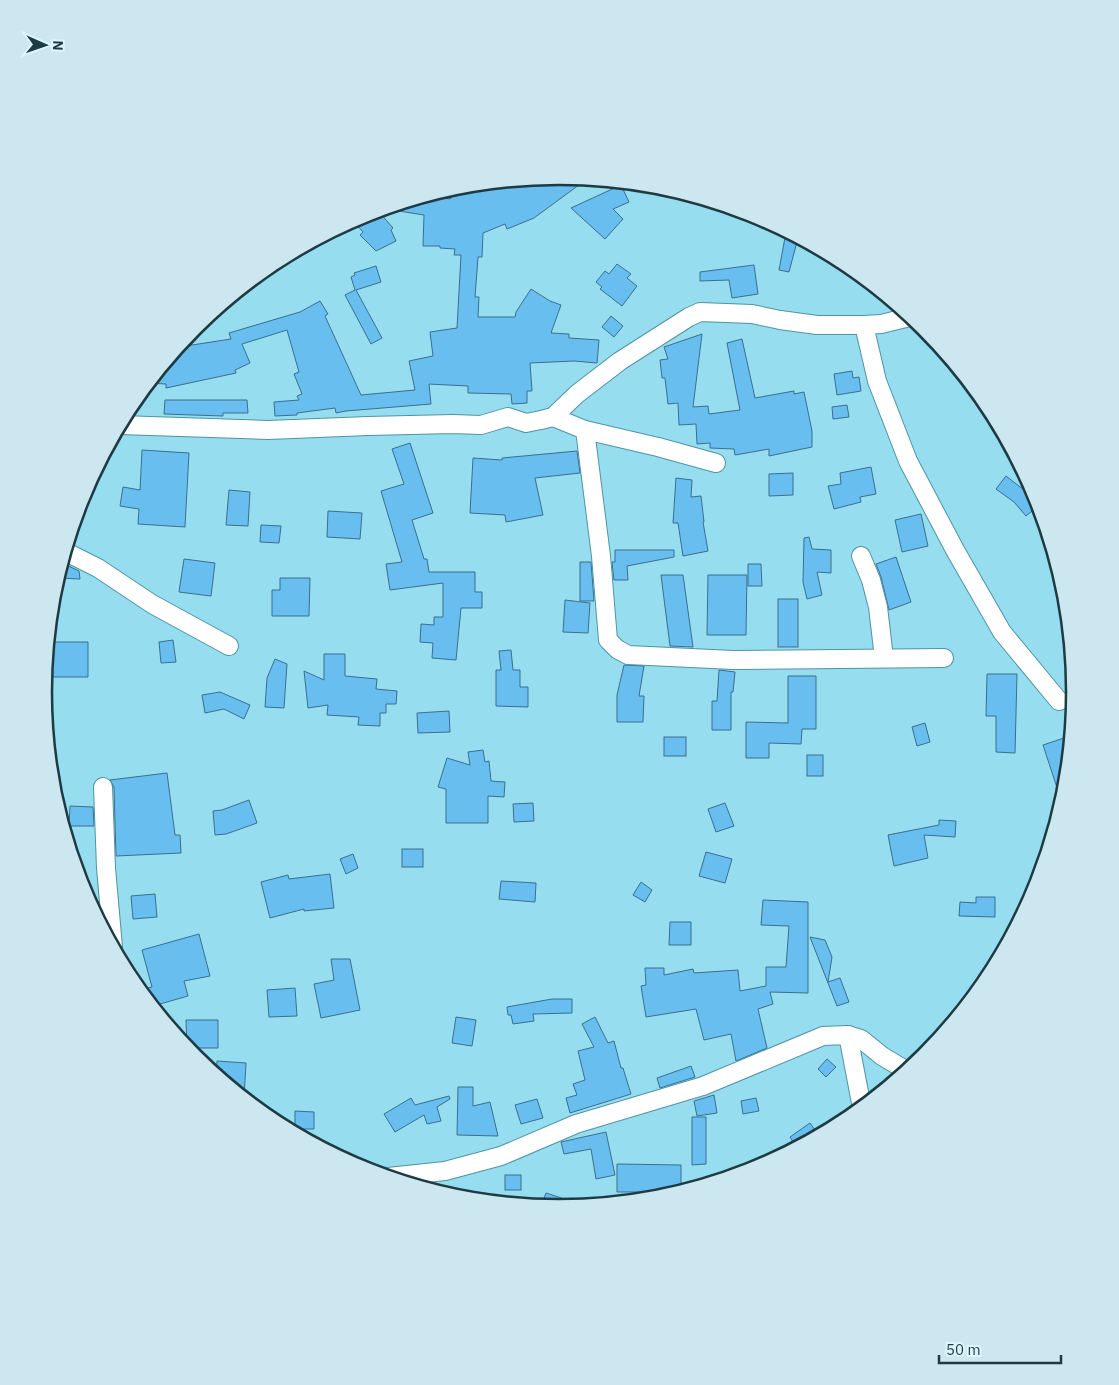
<svg xmlns="http://www.w3.org/2000/svg" width="1119" height="1385" font-family="'IBM Plex Sans',sans-serif">
<style>
.building{fill:#69bef0;stroke:#3a6f8e}
.lines{fill:none;stroke-linecap:round;stroke-linejoin:round}
.minor-casing{stroke:#4e94a5;stroke-width:20}
.minor{stroke:#fff;stroke-width:18}
.rim{fill:none;stroke:#1e3b43;stroke-width:2.5}
</style>
<rect width="100%" height="100%" fill="#96ddf0"/>
<!-- building -->
<g class="building">
<path d="M560,177l27,2 -53,39 -27,11 -2,-5 -22,9 -1,24h-4l-3,40h4l-1,20h37l1,-5 15,-23 19,12 11,4 -10,28 18,1v4l30,2 -2,23 -23,-2 -44,2 2,28h-5v12l-15,1 -1,-10 -43,-1v-7l-39,-2 2,20 -85,7 -10,2 -1,-5 -38,5v2l-22,1 -1,-14 25,-2 -2,-4 5,-2 -8,-20 5,-2 -12,-42 -45,14 8,19 -15,7 1,3 -70,15v-4l-17,-1 30,-36 52,-8 -2,-6 71,-21 20,-11 8,13 -3,2 36,79 54,-5 -6,-29 24,-5 -3,-24 27,-4 4,-73h-7l1,-6 -15,-1v-2h-17l1,-31 -38,-6 43,-13 21,3 13,-13z"/>
<path d="M621,185l8,17 -16,7 10,10 -18,20 -34,-31z"/>
<path d="M378,211l15,17 -2,2 5,11 -20,10 -16,-16 3,-3 -10,-11 9,-5z"/>
<path d="M786,232l12,6 -9,34 -10,-2z"/>
<path d="M617,264l14,10 -4,4 10,8 -15,20 -22,-17 2,-2 -6,-5 9,-11 4,3z"/>
<path d="M754,265l4,29 -26,4 -3,-18 -29,1v-9z"/>
<path d="M376,266l5,16 -25,8 26,48 -11,6 -26,-49 10,-5 -4,-13 4,-2 -1,-2z"/>
<path d="M611,316l12,10 -9,11 -12,-10z"/>
<path d="M702,334l-9,73 15,-1 1,8 31,-4 -13,-67 15,-4 13,59 39,-7v3l10,-2 8,39v16l-43,9v-7l-34,6 -1,-6 -24,-1v-5l-13,1 -1,-20 -17,1 -1,-22 -10,1 -3,-26h-3l-2,-18 8,-1 -4,-12z"/>
<path d="M852,371l1,7 6,-1 2,14 -24,4 -3,-21z"/>
<path d="M165,400h82l1,13h-25v3l-59,-2z"/>
<path d="M847,405l2,12 -16,2 -1,-12z"/>
<path d="M410,443l23,70 -21,7 12,39h3l2,13h46v20h7v16h-21l-5,52 -24,-2 1,-15 -13,-1 1,-18 13,1v-8h9v-34l-53,7 -4,-26 16,-2 -21,-71 23,-7 -12,-35z"/>
<path d="M142,450l47,3 -4,74 -47,-3 1,-15 -19,-3 3,-19 17,3z"/>
<path d="M577,451l3,22 -45,5 8,37 -37,7 -1,-7 -35,-2 3,-55 29,2v-2z"/>
<path d="M871,467l5,27 -16,3 1,5 -27,7 -6,-23 13,-2 -1,-11z"/>
<path d="M793,473v22l-24,1v-22z"/>
<path d="M1006,476l22,17 10,13 -12,10 -12,-14 -18,-13z"/>
<path d="M676,478l16,2 -1,17 10,-1 3,26h-1l5,29 -25,5 -5,-33h-5z"/>
<path d="M229,490l21,2 -2,34 -22,-1z"/>
<path d="M328,511l34,2 -2,26 -33,-2z"/>
<path d="M921,514l7,32 -26,6 -7,-32z"/>
<path d="M261,525l20,1 -2,17 -19,-1z"/>
<path d="M809,537l3,12 19,1v23l-14,-1 5,23 -15,4 -4,-17 1,-44z"/>
<path d="M615,550h59v7l-47,9 1,14h-14l-2,-18h3z"/>
<path d="M896,557l15,45 -22,8 -8,-33 -5,-13z"/>
<path d="M184,559l31,4 -4,33 -32,-4z"/>
<path d="M580,562h11l3,39h-14z"/>
<path d="M62,563l17,8 1,8 -22,-1z"/>
<path d="M748,564h13l1,22h-14z"/>
<path d="M661,575h22l10,72 -23,-1z"/>
<path d="M708,575h39l-1,60h-39z"/>
<path d="M280,578h30l-1,38h-37v-26h8z"/>
<rect x="778" y="599" width="20" height="48"/>
<path d="M565,600l25,3 -2,30 -25,-1z"/>
<path d="M173,640l3,22 -15,1 -2,-21z"/>
<path d="M49,642h39v35h-43z"/>
<path d="M511,650l2,20h7v17h8v20l-32,-1v-36h5l-2,-19z"/>
<path d="M324,654h21v22l32,3 -1,10 21,2 -1,13h-10v9h-6v13l-22,-1 1,-8 -32,-2 1,-10 -20,3 -4,-37 20,9z"/>
<path d="M275,659l12,5 -3,44 -19,-1 2,-29z"/>
<path d="M624,665l20,1 -5,30h5l-1,26h-26v-27z"/>
<path d="M719,670l16,2 -2,20h-2v38h-19v-29h5z"/>
<path d="M987,674h30l-2,79 -19,-1v-36h-10z"/>
<path d="M788,676h28v53h-14l-1,15 -32,-1v15h-23v-36l42,1z"/>
<path d="M220,692l30,13 -6,14 -20,-10 -19,4 -3,-18z"/>
<path d="M449,711l1,21 -32,1 -1,-20z"/>
<path d="M925,723l5,19 -13,4 -5,-19z"/>
<rect x="664" y="737" width="22" height="19"/>
<path d="M1064,738l5,17 -4,38 -3,10 -19,-58z"/>
<path d="M483,750l2,12 4,-1 2,20 14,1 -1,15 -16,-1v27h-42v-34l-8,-2 9,-29 23,7 -2,-13z"/>
<rect x="807" y="755" width="16" height="21"/>
<path d="M167,773l8,62h5l1,18 -65,3 -2,-69 -4,-7z"/>
<path d="M249,800l8,23 -31,11 -11,1 -2,-24 9,-1z"/>
<path d="M533,803l1,18 -20,1 -1,-18z"/>
<path d="M725,803l9,23 -18,6 -8,-23z"/>
<path d="M70,806l23,1 1,19h-25z"/>
<path d="M939,820l17,1 -1,16 -31,-2 4,23 -34,8 -6,-31 51,-10z"/>
<rect x="402" y="849" width="21" height="18"/>
<path d="M706,852l26,7 -7,24 -26,-7z"/>
<path d="M353,854l5,14 -12,6 -6,-15z"/>
<path d="M330,874l4,34 -30,3v-2l-34,9 -9,-36 27,-7 1,4z"/>
<path d="M501,881l35,2 -1,19 -36,-3z"/>
<path d="M641,882l11,8 -7,12 -12,-7z"/>
<path d="M155,894l2,23 -24,2 -2,-23z"/>
<path d="M976,897h19v20l-36,-1 1,-14 16,1z"/>
<path d="M763,900l45,2v91l-38,-1 3,12 -15,5 9,39 -31,13 -5,-27 -27,6 -8,-31 -50,8 -5,-31 5,-1 -1,-17h19v7l29,-6 1,4 44,-3 2,21 26,-5v-19h20l3,-41 -28,-1z"/>
<path d="M670,922h21v23h-22z"/>
<path d="M199,934l11,42 -26,5 4,15 -35,10 -13,-16 12,-3 -10,-37z"/>
<path d="M810,937l15,3 7,17 -4,25 12,-4 9,24 -12,4z"/>
<path d="M331,959h19l10,51 -39,8 -7,-34 20,-4z"/>
<path d="M295,988l2,28 -28,1 -2,-27z"/>
<path d="M552,999h20v14l-39,1 1,7 -21,3 -2,-9h-3l-1,-8z"/>
<path d="M456,1017l20,3 -4,26 -20,-3z"/>
<path d="M595,1017l13,26 6,-2 7,27h2l8,26 -61,19 -4,-15 11,-3 -4,-11 12,-4 -7,-29 16,-4 -12,-23z"/>
<path d="M186,1020h32v28h-31z"/>
<path d="M827,1059l9,8 -10,10 -8,-8z"/>
<path d="M217,1061l29,2 -2,35 -28,-23z"/>
<path d="M691,1066l4,11 -35,11 -3,-10z"/>
<path d="M458,1087h15v19l17,-4 8,34 -41,-1z"/>
<path d="M714,1095l3,18 -20,3 -3,-15z"/>
<path d="M449,1096l1,3 -13,8 4,14 -14,3 -3,-9 -29,17 -11,-18 27,-16 4,7z"/>
<path d="M756,1098l3,13 -16,3 -2,-13z"/>
<path d="M537,1099l6,19 -22,6 -6,-19z"/>
<path d="M295,1111l19,1v17h-19z"/>
<path d="M692,1117h14v47l-14,1z"/>
<path d="M810,1123l9,13 -22,12 -7,-11z"/>
<path d="M606,1132l9,43 -19,4 -5,-30 -27,5 -3,-12z"/>
<path d="M617,1164l64,1v27h-64z"/>
<rect x="505" y="1175" width="16" height="15"/>
<path d="M546,1193l37,12 -1,1 -23,2 -18,-2z"/>
</g>
<g class="lines">
<!-- minor casing -->
<g class="minor-casing">
<g id="minor">
<path d="M864,325l13,56 31,80 47,89 47,82 57,69"/>
<path d="M553,417l32,13 73,17 58,16"/>
<path d="M120,425l148,5 100,-4 85,-2 28,1 27,-8 18,6 15,-3 12,-3 24,-23 43,-33 69,-44 11,-5 52,2 28,6 37,5h47l17,-1 29,-7"/>
<path d="M585,430l16,126 7,84 9,9 11,6 105,5 211,-2"/>
<path d="M66,552l32,16 54,36 77,42"/>
<path d="M861,556l10,24 7,27 6,51"/>
<path d="M103,787l3,81 7,79"/>
<path d="M848,1035l13,4 21,17 25,15"/>
<path d="M388,1177l57,-6 56,-15 75,-32 127,-38 120,-50 25,-1 14,73"/>
</g>
</g>
<!-- minor -->
<use href="#minor" class="minor"/>
</g>
<!-- crop -->
<path d="M0 0H1119V1385H0ZM52 692a507 507 0 1 1 1014 0a507 507 0 1 1-1014 0Z" fill="#cce7ef" fill-rule="evenodd"/>
<path class="rim" d="M52 692a507 507 0 1 1 1014 0a507 507 0 1 1-1014 0Z"/>
<!-- north arrow -->
<g transform="translate(45 45) rotate(92)" stroke="#dbf6fe" stroke-width="4" paint-order="stroke">
<path d="M0-4L9 19L0 12L-9 19Z" fill="#1e3b43"/>
<text y="-8" font-size="14" font-weight="bold" text-anchor="middle" fill="#1e3b43">N</text>
</g>
<!-- scale -->
<path d="M939 1355v8h122v-8" fill="none" stroke="#1e3b43" stroke-width="2.5"/>
<text x="946" y="1355" font-size="15" fill="#1e3b43" stroke="#dbf6fe" stroke-width="4" paint-order="stroke">50 m</text>
</svg>
